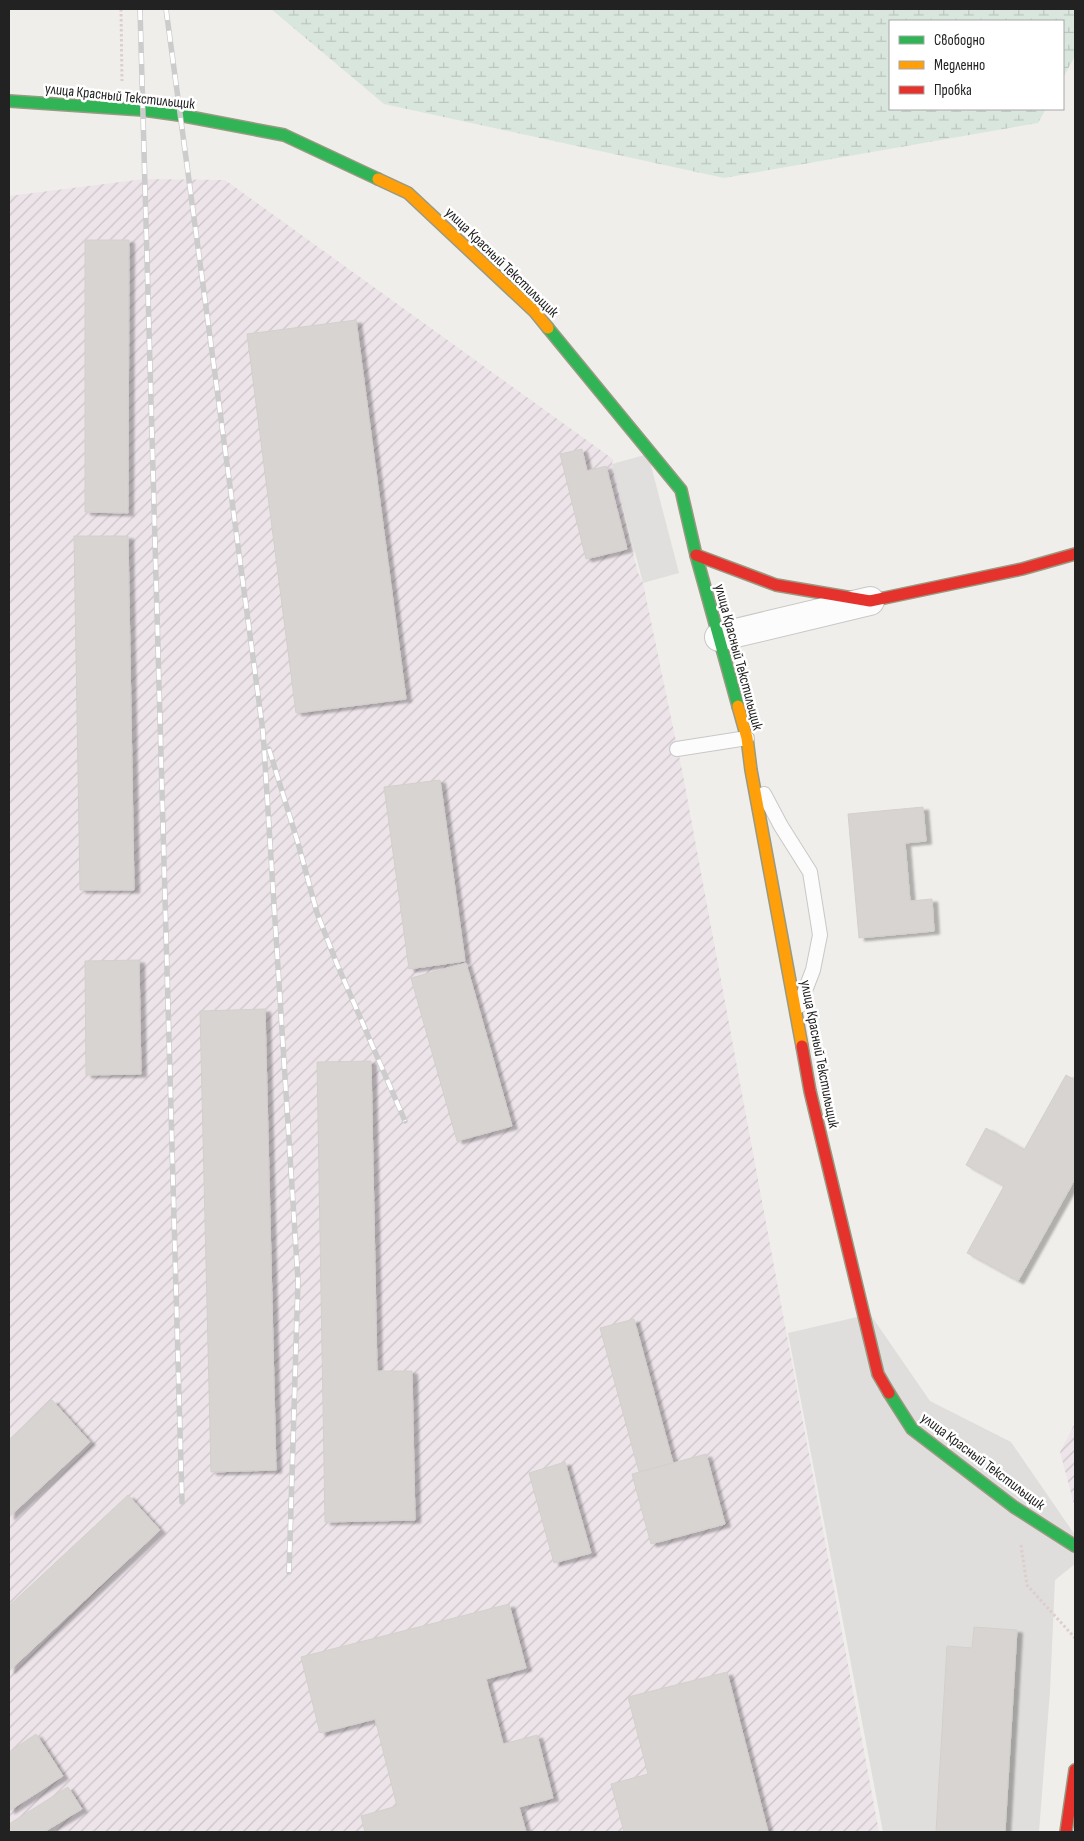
<svg xmlns="http://www.w3.org/2000/svg" width="1084" height="1841" font-family="'Sofia Sans Condensed',sans-serif">
<style>
.residential{fill:#dfdedc}
.industrial{fill:url(#industrial-furrows)}
.wetland{fill:url(#wetland-marsh)}
.parking{fill:#e0dfde}
.building{fill:#d7d4d2;stroke:#d3d0cc;filter:url(#shadow)}
.lines{fill:none;stroke-linecap:round;stroke-linejoin:round}
.lane-casing{stroke:#c9c8c7;stroke-width:16}
.street-casing{stroke:#c9c8c7;stroke-width:30}
.fast-casing{stroke:#999a82;stroke-width:14}
.slow-casing{stroke:#999a82;stroke-width:14}
.jam-casing{stroke:#999a82;stroke-width:14}
.path{stroke:#dccecd;stroke-width:3;stroke-dasharray:2.5 2.5;stroke-linecap:butt}
.lane{stroke:#fdfcfc;stroke-width:14}
.street{stroke:#fdfcfc;stroke-width:28}
.fast{stroke:#30b455;stroke-width:11}
.slow{stroke:#ff9f0a;stroke-width:11}
.jam{stroke:#e5322d;stroke-width:11}
.rail-casing{stroke:#ccc;stroke-width:5.5}
.rail{stroke:#fff;stroke-width:4;stroke-dasharray:11;stroke-linecap:butt}
.labels{text-anchor:middle;stroke-width:5;stroke-linejoin:round;paint-order:stroke}
.street-label{font-size:15px;fill:#222;stroke:#fff}
</style>
<defs>
<pattern id="industrial-furrows" width="10" height="10" patternUnits="userSpaceOnUse" patternTransform="scale(1.25)"><rect width="10" height="10" fill="#ede4e9"/><path d="M-1 1l2-2M0 10L10 0M9 11l2-2" fill="none" stroke="#cbc3c8"/></pattern>
<pattern id="wetland-marsh" width="20" height="14" patternUnits="userSpaceOnUse" patternTransform="scale(1.25)"><rect width="20" height="14" fill="#d9e6de"/><path d="M1 5h8M5 5V1M11 12h8M15 12V8" fill="none" stroke="#bac5be"/></pattern>
<filter id="shadow"><feDropShadow dx="5.5" dy="3" stdDeviation="1" flood-color="#0004"/></filter>
</defs>
<rect width="100%" height="100%" fill="#f0eeeb"/>
<!-- residential -->
<path class="residential" d="M870,1314l60,87 81,41 64,93v29l-20,16 -5,111 -11,141h-156l-95,-499z"/>
<!-- industrial -->
<g class="industrial">
<path d="M144,179l81,1 388,279 -1,5 26,109 5,10 39,187 197,1062h-870v-1636z"/>
<path d="M1075,1423v85l-15,-56z"/>
</g>
<!-- wetland -->
<path class="wetland" d="M271,9h804v47l-12,22v-57h-173v88h156l-8,14 -314,55 -340,-74z"/>
<!-- parking -->
<path class="parking" d="M648,454l31,119 -36,10 -31,-119z"/>
<!-- building -->
<g class="building">
<path d="M85,240h44l-1,273 -43,-1z"/>
<path d="M356,320l50,379 -110,14 -49,-379z"/>
<path d="M582,449l5,22 19,-5 21,83 -41,10 -26,-105z"/>
<path d="M74,536h54l6,354h-54z"/>
<path d="M440,780l25,181 -56,8 -25,-182z"/>
<path d="M923,807l3,34 -21,2 5,58 22,-2 2,32 -75,7 -11,-124z"/>
<path d="M139,960l2,114 -55,1 -1,-114z"/>
<path d="M466,963l46,163 -55,15 -46,-163z"/>
<path d="M265,1009l11,461 -65,2 -11,-461z"/>
<path d="M371,1061l6,310h35l3,149 -90,2 -8,-460z"/>
<path d="M1066,1075l9,5v99l-57,102 -51,-28 37,-67 -38,-21 20,-37 38,22z"/>
<path d="M634,1319l39,144 -34,9 -39,-144z"/>
<path d="M52,1400l38,42 -81,75v-77z"/>
<path d="M706,1454l19,70 -74,20 -19,-70z"/>
<path d="M565,1462l26,91 -37,10 -25,-90z"/>
<path d="M128,1495l32,35 -151,141v-65z"/>
<path d="M509,1604l17,64 -40,11 17,65 34,-9 16,63 -34,9 7,25h-161l-4,-16 36,-10 -22,-87 -55,14 -19,-76z"/>
<path d="M974,1627l43,3 -12,202h-69l11,-186 25,2z"/>
<path d="M727,1672l41,160h-144l-13,-48 37,-10 -20,-77z"/>
<path d="M36,1734l27,42 -54,35v-59z"/>
<path d="M68,1787l14,22 -38,23h-35v-8z"/>
</g>
<g class="lines">
<!-- lane casing -->
<g class="lane-casing">
<g id="lane">
<path d="M677,749l70,-11"/>
<path d="M764,794l17,32 29,46 10,63 -7,35 -14,36"/>
</g>
</g>
<!-- street casing -->
<g class="street-casing">
<path id="street" d="M719,637l151,-36"/>
</g>
<!-- fast casing -->
<g class="fast-casing">
<g id="fast">
<path d="M9,101l134,9 36,5 105,20 94,44"/>
<path d="M548,328l133,162 15,65 42,151"/>
<path d="M889,1393l23,36 102,78 61,39"/>
</g>
</g>
<!-- slow casing -->
<g class="slow-casing">
<g id="slow">
<path d="M378,179l30,14 127,119 13,16"/>
<path d="M738,706l9,32 4,32 51,276"/>
</g>
</g>
<!-- jam casing -->
<g class="jam-casing">
<g id="jam">
<path d="M696,555l80,30 94,16 152,-32 53,-15"/>
<path d="M802,1046l8,45 68,283 11,19"/>
<path d="M1066,1832l9,-62"/>
</g>
</g>
<!-- path -->
<g class="path">
<path d="M121,9l1,72"/>
<path d="M1021,1545l6,40 48,53"/>
</g>
<!-- lane -->
<use href="#lane" class="lane"/>
<!-- street -->
<use href="#street" class="street"/>
<!-- fast -->
<use href="#fast" class="fast"/>
<!-- slow -->
<use href="#slow" class="slow"/>
<!-- jam -->
<use href="#jam" class="jam"/>
<!-- rail casing -->
<g class="rail-casing">
<g id="rail">
<path d="M140,9l42,1493"/>
<path d="M166,9l97,723 35,549 -9,291"/>
<path d="M269,749l29,94 19,70 20,51 68,157"/>
</g>
</g>
<!-- rail -->
<use href="#rail" class="rail"/>
</g>
<g class="labels">
<!-- street labels -->
<g class="street-label">
<text transform="translate(120 96) rotate(6)" y="5">улица Красный Текстильщик</text>
<text transform="translate(502 262) rotate(44)" y="5">улица Красный Текстильщик</text>
<text transform="translate(739 657) rotate(75)" y="5">улица Красный Текстильщик</text>
<text transform="translate(820 1054) rotate(79)" y="5">улица Красный Текстильщик</text>
<text transform="translate(983 1461) rotate(37)" y="5">улица Красный Текстильщик</text>
</g>
</g>
<!-- border -->
<rect width="1084" height="1841" fill="none" stroke="#222222" stroke-width="20"/>
<!-- legend -->
<rect x="889" y="20" width="175" height="90" fill="#ffffff" stroke="#a7a7a7"/>
<rect x="899" y="36" width="25" height="8" fill="#30b455" stroke="#a7a7a7"/>
<text x="934" y="45" font-size="15" fill="#222222">Свободно</text>
<rect x="899" y="61" width="25" height="8" fill="#ff9f0a" stroke="#a7a7a7"/>
<text x="934" y="70" font-size="15" fill="#222222">Медленно</text>
<rect x="899" y="86" width="25" height="8" fill="#e5322d" stroke="#a7a7a7"/>
<text x="934" y="95" font-size="15" fill="#222222">Пробка</text>
</svg>
